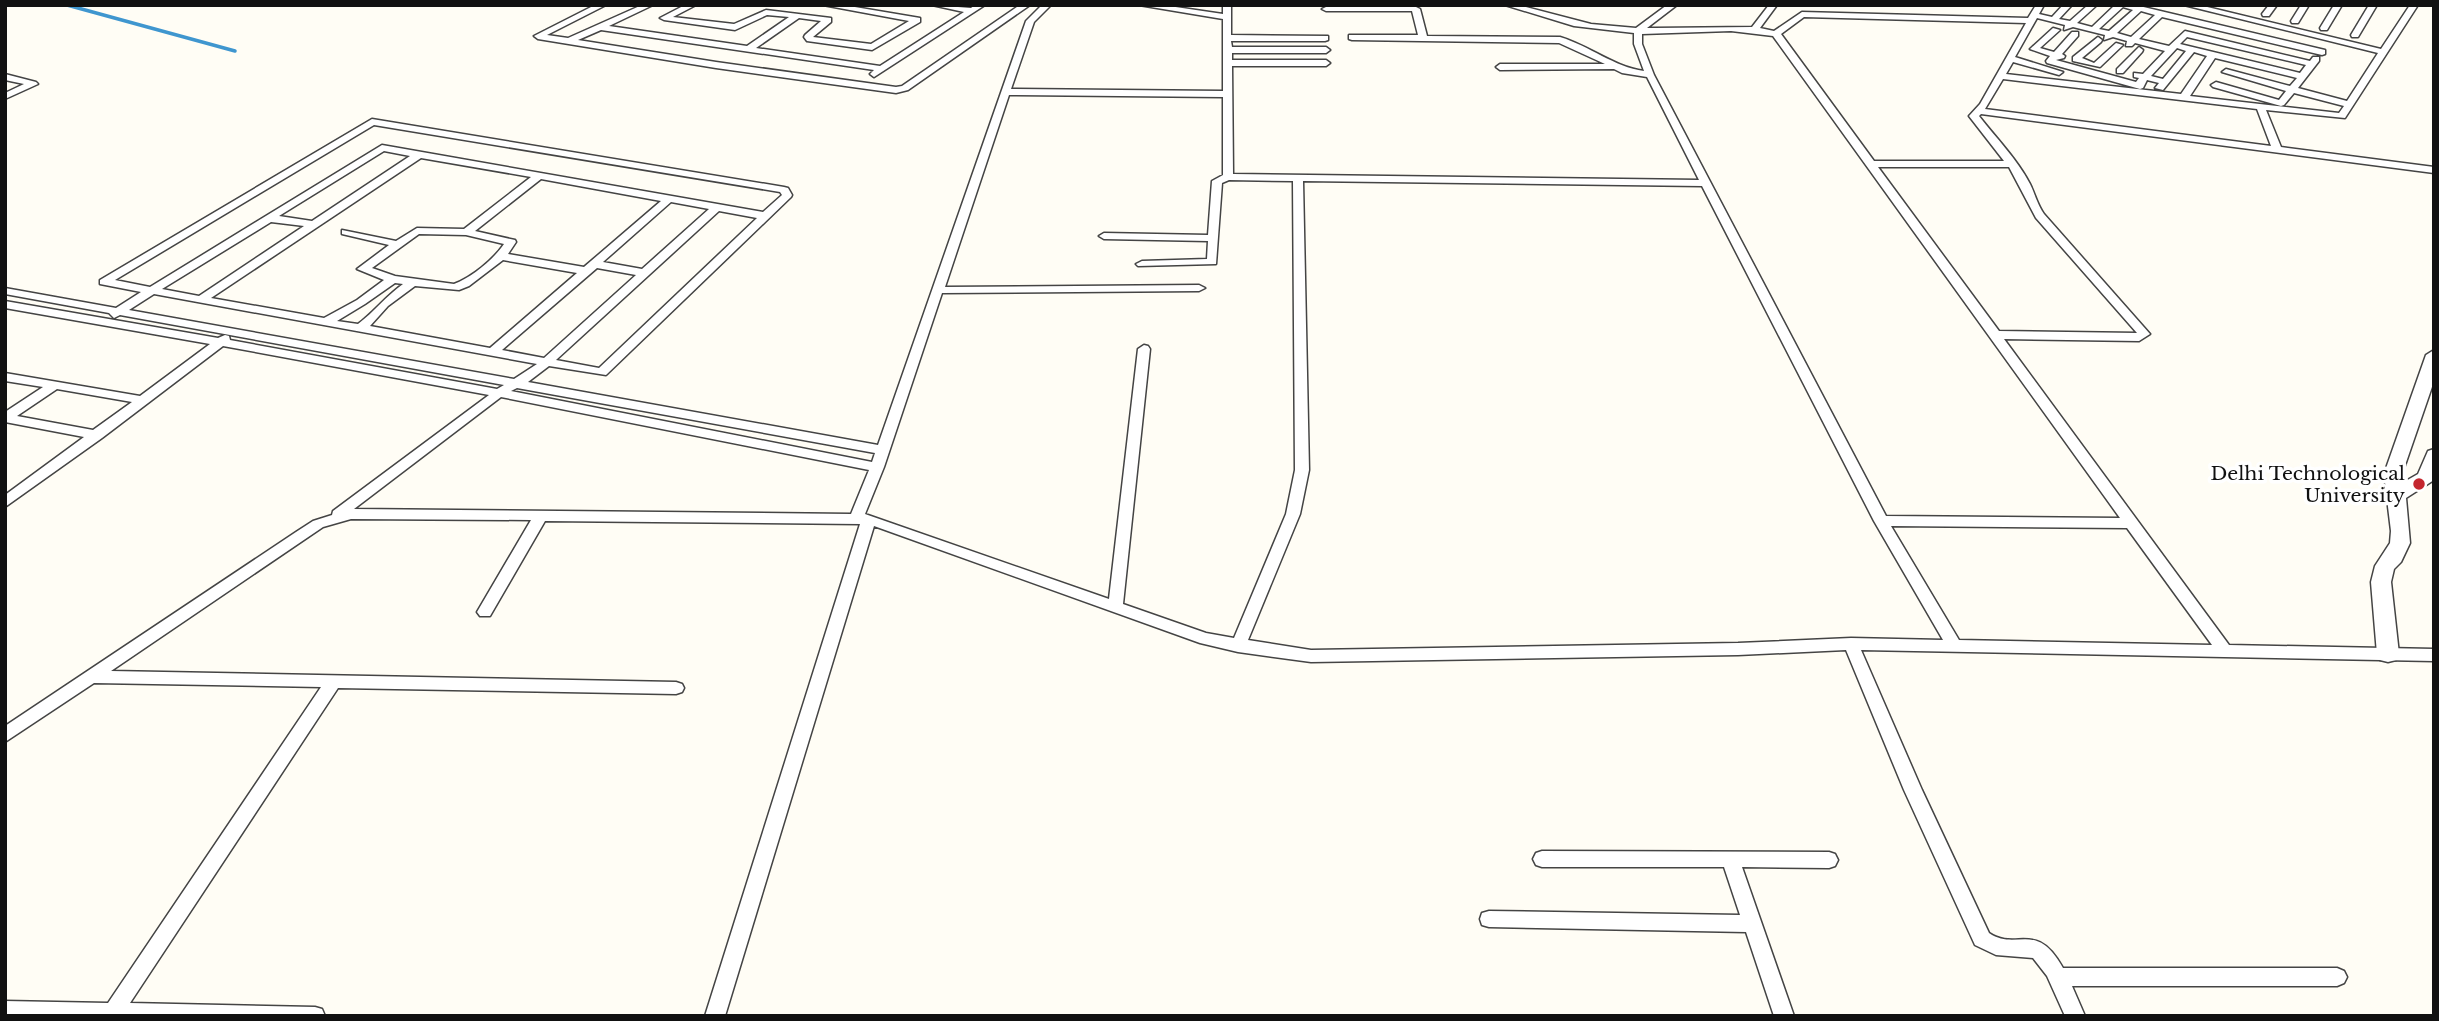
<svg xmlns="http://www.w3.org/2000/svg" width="2439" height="1021" font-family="'Libre Baskerville',serif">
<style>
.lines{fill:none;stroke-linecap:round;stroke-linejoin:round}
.stream{stroke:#3f96cf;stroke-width:3.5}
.minor-casing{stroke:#444;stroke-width:3}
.tertiary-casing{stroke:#444;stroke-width:3}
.minor{fill:#fff;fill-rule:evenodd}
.tertiary{fill:#fff;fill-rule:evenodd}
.poi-dot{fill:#c4262e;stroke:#fff;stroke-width:2.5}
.labels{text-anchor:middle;stroke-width:7;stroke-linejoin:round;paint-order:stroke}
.poi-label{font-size:19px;fill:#111;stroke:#fff;text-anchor:end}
</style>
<rect width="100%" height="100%" fill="#fffdf5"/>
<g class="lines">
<!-- stream -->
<path class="stream" d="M67,5l168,46"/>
<!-- minor casing -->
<g class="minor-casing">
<g id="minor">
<path d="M595,5h11l-59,30 21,3 74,-33h11l-44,21 138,20 42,-29 -22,-2 -32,15 -71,-10 -4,-2 25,-13h11l-23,12 61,7 32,-14 65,8v4l-18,15 58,7 38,-23 -86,-16h20l77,13v4l-48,28 -65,-9 -3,-4 1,-2 16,-14 -22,-3 -43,30 124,18 84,-54 -32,-7 39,3 4,-3h10l-111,72 -4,-3 4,-4 -273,-40 -23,10 138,22 180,25 6,-1 118,-81h10l-122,85 -12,3 -180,-25 -178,-29 -4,-3z"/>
<path d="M1042,5h9l-17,17 -23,67 212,2v-72l-84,-14h23l61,9v-9h8v30l97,1v4l-3,1h-94l1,6h94l4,3 -4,3h-94v7h94l4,3 -4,3h-94l1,108 466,6 -52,-103 -25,-4 -8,-4 -114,1 -4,-3 4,-3h105l-46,-21 -207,-3 -3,-1v-4h69l-6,-24h-86l-4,-2 4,-2h90l4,2 7,27 133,1c30,9 54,30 84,34l-10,-27v-11l-60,-7 -69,-21h13l73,19 45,4 31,-23h10l-30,23h8l97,-1 17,-22h8l-17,23 14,3 28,-19 226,6 8,-13h8l-5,9 13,3 11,-12h9l-13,14 11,2 18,-16h9l-20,18 15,4 23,-22h20l190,45v4l-3,1 -160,-38 -23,22 30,7 16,-15 125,30 3,-4h6v4l-21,27 49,13 31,-48 -194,-48h15l182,44 29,-44h8l-73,113 -79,-8 15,37 153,20v6l-453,-59 -2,2c17,22 38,43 51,68 5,10 7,20 14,30l106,120 -11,7 -135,-2 225,306 205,4v12l-573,-11 61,140 67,143c28,19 47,-14 74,35h274l7,3 3,6 -3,6 -7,3h-265l13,30h-20l-18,-40 -14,-18 -37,-3 -21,-10 -71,-155 -58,-140 -108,5 -427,7 -73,-10 -38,-9 -326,-117 -149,490h-20l155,-492 -315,-3 -55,95h-10l-3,-4 54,-92 -180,-1 -28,8 -212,144 565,11 6,2 2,4 -2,4 -6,2 -338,-6 -208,315 185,4 7,2 3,7h-320v-15l103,2 213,-316 -227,-4 -89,59v-16l291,-194 17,-11 19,-6 1,-4 156,-116 -266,-49 -121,92 -97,69v-12l79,-58 -79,-15v-10l38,-25 -38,-6v-8l135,23 70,-52 -205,-36v-7l213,37 7,-3 4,1 1,4 267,49 7,-4 -384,-70 -6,3 -5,-5 -104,-19v-6l111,20 25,-16 -41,-8v-4l272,-161 412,68 4,1 4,7 -1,2 -185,178 -57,-9 -21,16 350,63 148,-424zM2123,7l10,3 -24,21 -10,-2zM2141,11l14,4 -24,22 -14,-4zM1804,17l222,6 -46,81 -11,12 35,45h-130l-93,-127zM2037,18l28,7 -1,5 9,-3 32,8 -1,5 9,-3 14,4 -1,5h6l3,-3 30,8 -22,23 -9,-1v4l5,1 -3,4 -80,-22 8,-2 1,-2 -3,-2 16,-18v-4h-6l-18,20 -14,-4 20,-18 -7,-2 -23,21 20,7 -4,5 1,2 93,26 3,-1 4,-8 12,3 -4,5 8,2 31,-38 13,4 -26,38 -175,-20 7,-12 46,13 4,-3 -48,-15zM1731,31l42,5 347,482 -234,-2 -232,-441 -12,-31v-10zM2187,37l119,28 -6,8 -120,-29zM2177,48l9,3 -23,28 -12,-3zM2215,58l82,20 -7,8 -64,-17 -4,3 64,19 -7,9 -63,-18 -5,3 2,2 68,19 3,-1 10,-12 50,13 -5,7 -149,-17zM2003,79l254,30 14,37 -286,-37zM1009,95l214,2v78l-11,6 -4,54 -104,-2 -5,3 5,3 104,2 -1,18 -65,2 -6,3 2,2 78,-2 6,-81 7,-3 64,1 2,289 -9,44 -52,124 -28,-5 -83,-29 27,-255 -2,-3 -4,-1 -6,4 -29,250 -244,-85 19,-47 58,-174 257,-2 6,-3 -6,-3 -254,2zM374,125l406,67 2,3 -19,17 -381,-67 -232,142 -35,-7zM384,151l26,5 -98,65 -33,-5zM421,158l110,19 -67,52 -47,-1 -21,13 -54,-11v4l47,11 -32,24 27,11 -27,20 -33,18 -113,-20zM1878,167h131l27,51 101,115 -138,-2zM541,179l120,22 -77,66 -76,-13 8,-12 -1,-2 -40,-9zM1303,181l399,5 172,335 69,119 -92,-2 -113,5 -427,7 -63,-10 52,-126 9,-44zM671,202l38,7 -67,60 -39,-7zM719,211l38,7 -158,150 -43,-8zM271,222l33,4 -105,70 -37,-7zM419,234l47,1 38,9c-11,16 -32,33 -50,40l-59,-8 -23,-8zM503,260l74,13 -87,75 -120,-22 18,-20 27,-20 44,4 10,-4zM597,268l39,7 -92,83 -42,-8zM395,283l8,1c-17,12 -29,28 -45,40l-21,-3 28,-17zM154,294l383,70 -23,15 -385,-69zM517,388l358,65 -3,9 -361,-71zM57,389l75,13 -39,28 -76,-14zM501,397l368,73 -18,44 -497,-5zM1891,526l236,2 85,117 -253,-5z"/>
<path d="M2269,5h8l-8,11h-6l-1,-2z"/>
<path d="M2301,5h8l-11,18h-6l-1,-2z"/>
<path d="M2334,5h8l-15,25h-6l-1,-2z"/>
<path d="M2369,5h8l-19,32h-6l-1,-2z"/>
<path d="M2098,37l4,3 -1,2 -19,16 12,5 22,-20 7,2 -23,22 -27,-6v-4z"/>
<path d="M2139,47l4,3 -1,2 -19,21h-6v-4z"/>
<path d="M5,74l31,8 2,2 -33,15v-6l19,-9 -19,-4z"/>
<path d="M1542,851l287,1 6,2 3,6 -3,6 -6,2 -87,-1 52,149h-20l-28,-84 -257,-5 -7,-2 -2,-6 2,-6 7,-2 251,4 -16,-48h-182l-6,-2 -3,-6 3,-6z"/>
</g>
</g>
<!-- tertiary casing -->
<g class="tertiary-casing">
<path id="tertiary" d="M2434,350v31l-32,93 2,8 14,-8 10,-23 6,-2v31l-28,18 4,45 -9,19 -7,7 -3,13 8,72 -3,6 -8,2 -8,-2 -3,-6 -6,-72 4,-16 15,-23 1,-12 -7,-57 42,-119z"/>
</g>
<!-- minor -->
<use href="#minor" class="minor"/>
<!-- tertiary -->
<use href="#tertiary" class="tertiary"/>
</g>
<!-- markers -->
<circle class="poi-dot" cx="2419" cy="484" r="7"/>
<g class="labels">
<!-- poi labels -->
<g class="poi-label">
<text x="2405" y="480">Delhi Technological<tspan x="2405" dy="22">University</tspan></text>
</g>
</g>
<!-- border -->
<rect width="2439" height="1021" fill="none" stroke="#111111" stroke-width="14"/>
</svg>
